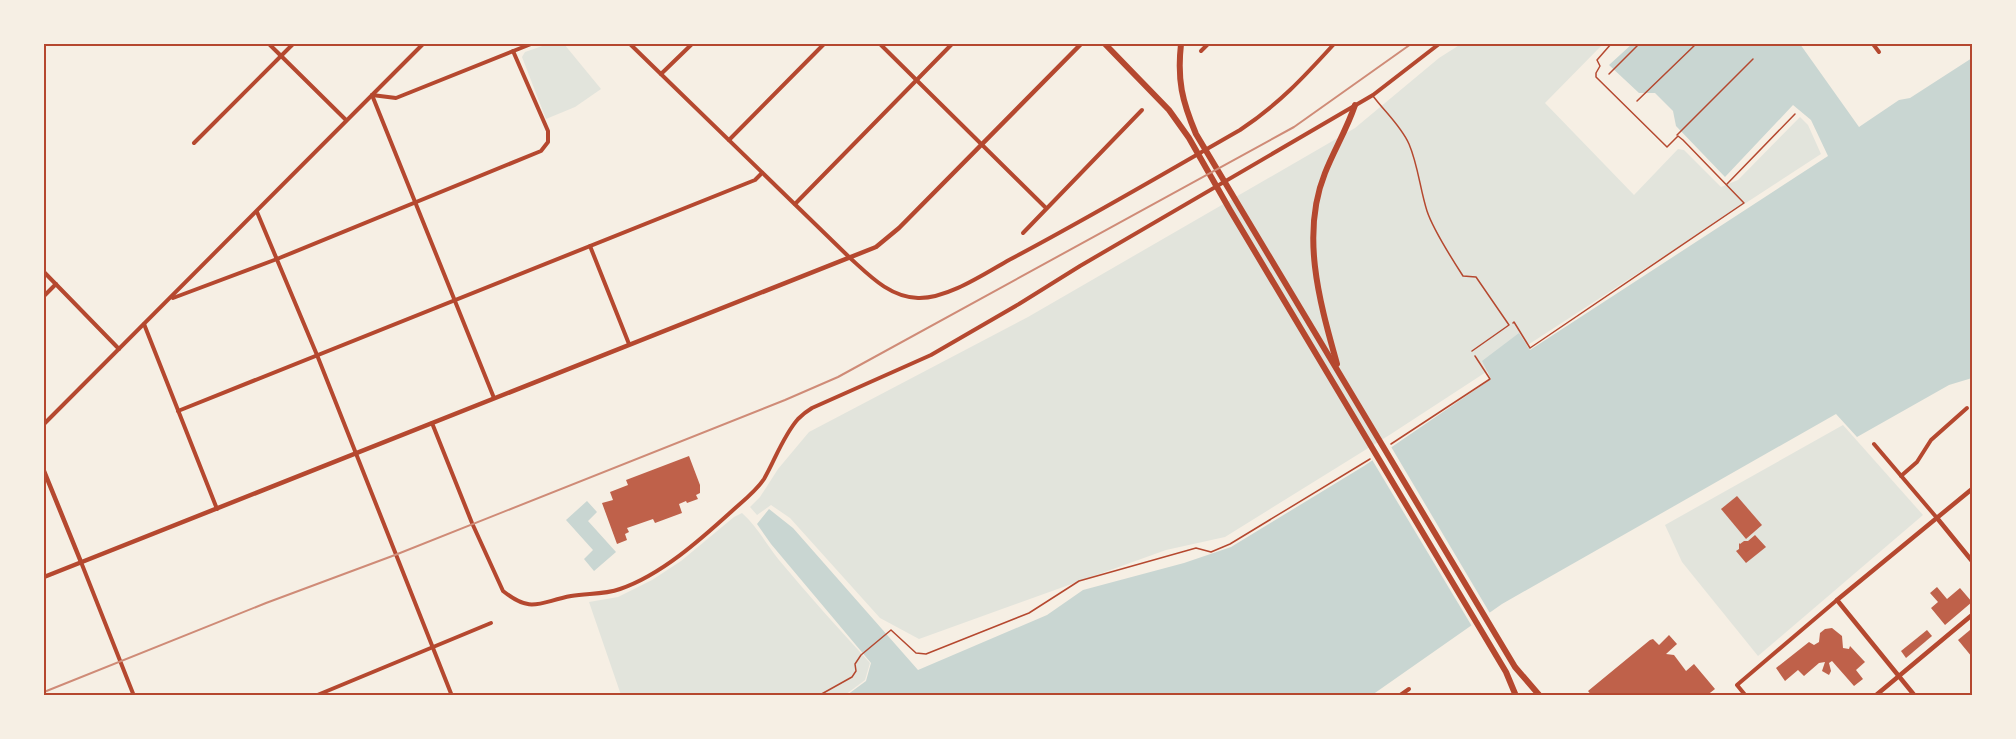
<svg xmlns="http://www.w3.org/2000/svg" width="2016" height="739" font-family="Ubuntu,sans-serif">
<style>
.green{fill:#e2e4dc}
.water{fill:#c9d6d2}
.pier{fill:#f6efe4}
.building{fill:#bf614a}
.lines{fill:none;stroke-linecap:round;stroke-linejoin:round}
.path{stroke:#b5482f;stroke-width:1.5}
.service{stroke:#b5482f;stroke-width:1.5}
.minor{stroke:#b5482f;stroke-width:4}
.tertiary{stroke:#b5482f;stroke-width:4.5}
.trunk{stroke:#b5482f;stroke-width:6}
.rail{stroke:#cf8b77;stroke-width:2}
.neatline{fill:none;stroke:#b5482f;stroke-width:2}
</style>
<rect width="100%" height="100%" fill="#f6efe4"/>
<!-- green -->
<g class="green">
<path d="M548,44h16l37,45 -26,18 -29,12 -24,-62 3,-5z"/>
<path d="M1461,44h142l-58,59 89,92 44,-46 6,1 37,37 17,-7 62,-63 8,8 13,29 -430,280 -166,103 -59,13 -247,89 -39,-21 -90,-100 -19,-13 -14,10 -7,-8 10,-10 18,-28 31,-37 219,-115 327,-189 84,-70z"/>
<path d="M1843,425l80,90 -165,141 -76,-94 -17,-37z"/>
<path d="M742,513c15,13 24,31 37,47 29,35 60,69 91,103l-5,17 -20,15h-224l-32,-93 29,-5 34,-17 29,-19 53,-44z"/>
</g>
<!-- water -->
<g class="water">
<path d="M1632,44h168l59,83 40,-27 11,-2 62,-40v320l-23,7 -92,52 -21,-23 -334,190 -130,91h-525l19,-14 5,-18 -100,-119 -14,-20 12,-15 24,19 125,142 129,-55 36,-25 101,-27 47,-16 133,-81 127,-87 -9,-18 37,-28 11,17 298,-194 -17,-36 -18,-15 -68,72 -49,-51 -3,-15 -18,-18h-16l-30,-28z"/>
<path d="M587,501l10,11 -9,9 28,31 -22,19 -10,-12 9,-9 -27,-30z"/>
</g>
<!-- pier -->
<path class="pier" d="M1390,445l101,170 -18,13 -102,-170z"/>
<!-- building -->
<g class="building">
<path d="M689,456l11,29v8l-4,2 2,4 -11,4 -1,-2 -7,3 3,9 -27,10 -2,-4 -26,9 2,4 -4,2 2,6 -10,4 -15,-41 11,-3 -3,-8 18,-7 -2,-5z"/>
<path d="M1737,496l25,29 -16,14 -25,-30z"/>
<path d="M1755,535l11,12 -20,16 -10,-12 3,-2v-6l1,1 4,-3h4z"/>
<path d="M1937,587l10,12 13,-11 12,14 -27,23 -14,-17 7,-6 -8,-9z"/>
<path d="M1832,628l10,8 1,12 6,1 1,-3 15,16 -9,8 7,9 -9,7 -22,-25 -3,2 2,8 -2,4 -7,-4 3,-9 -6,1 -15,13 -6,-6 -13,11 -9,-13 33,-26 5,3 5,-3 1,-9 5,-4z"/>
<path d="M1927,630l5,6 -26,22 -5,-7z"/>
<path d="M1970,630l2,3v24l-14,-17z"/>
<path d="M1669,635l8,9 -11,10 8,1 12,16 8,-7 21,25 -9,7h-114l-4,-5 62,-51 3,-1 6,6z"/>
</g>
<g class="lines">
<!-- path -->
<g class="path">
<path d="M1609,74l30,-30"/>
<path d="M1637,101l59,-57"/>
<path d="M1677,135l76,-76"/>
<path d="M1727,184l68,-70"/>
<path d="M1513,323l1,-1 16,26 214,-145 -61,-63 -5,-4 -11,11 -71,-70v-4l4,-7 -3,-6 14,-16"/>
<path d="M1391,444l99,-65 -15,-23"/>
<path d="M818,696l34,-19 4,-6 -1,-7 6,-9 30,-25 25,23 10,1 103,-41 50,-32 117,-33 15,4 19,-8 140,-85"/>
</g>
<!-- service -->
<path class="service" d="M1373,96c12,16 28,30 36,48 9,21 11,45 18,67 6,18 25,48 36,65l13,1 33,48 -37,26"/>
<!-- minor -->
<g class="minor">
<path d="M269,44l77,76"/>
<path d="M630,44l219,213c20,18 40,40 69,41 29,1 66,-24 91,-38 78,-41 154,-86 231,-130 39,-26 63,-52 94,-86"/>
<path d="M880,44l166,164"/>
<path d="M1873,44l6,8"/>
<path d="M1201,51l7,-7"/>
<path d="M661,74l31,-30"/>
<path d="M372,95l122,303"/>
<path d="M372,95l24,3 135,-54"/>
<path d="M729,140l95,-96"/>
<path d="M194,143l99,-99"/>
<path d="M795,204l157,-160"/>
<path d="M257,212l60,143 135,341"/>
<path d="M1023,233l119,-123"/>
<path d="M590,246l39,98"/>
<path d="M44,272l75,77"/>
<path d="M44,296l12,-12"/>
<path d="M173,298l104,-39 264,-108 7,-9v-11l-35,-80"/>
<path d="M144,324l73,185"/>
<path d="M178,411l577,-231 7,-7"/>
<path d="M432,423l40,100 31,68c29,23 36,11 68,5 17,-3 32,-1 49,-7 41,-14 80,-49 112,-78 11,-10 24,-20 32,-32 11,-19 19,-43 34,-60 4,-4 9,-8 14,-11l119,-53 88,-51 61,-38 293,-171 66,-51"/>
<path d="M44,424l379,-380"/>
<path d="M1874,444l63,74"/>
<path d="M1901,476l16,-14 14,-22 36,-32"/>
<path d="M81,562l53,134"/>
<path d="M315,696l176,-73"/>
<path d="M1399,696l10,-7"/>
<path d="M1746,696l-9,-11 100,-85"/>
</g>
<!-- tertiary -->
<g class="tertiary">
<path d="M44,471l37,91"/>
<path d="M1937,518l35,43"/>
<path d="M44,577l832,-330 23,-19 182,-184"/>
<path d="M1875,696l97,-81"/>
<path d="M1915,696l-78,-96 135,-111"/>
</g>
<!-- trunk -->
<g class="trunk">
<path d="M1105,44l64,66 20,28 41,72 276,462 10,24"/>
<path d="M1181,44c-4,36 1,57 15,90l319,533 25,29"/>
<path d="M1337,364c-17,-61 -37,-129 -12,-191 9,-23 22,-44 30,-68"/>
</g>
<!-- rail -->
<path class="rail" d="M44,692l222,-89 129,-48 390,-155 53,-23 456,-250 117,-83"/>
</g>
<!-- border -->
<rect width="2016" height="739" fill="none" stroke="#f6efe4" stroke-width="90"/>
<rect x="45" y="45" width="1926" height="649" class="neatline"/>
</svg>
